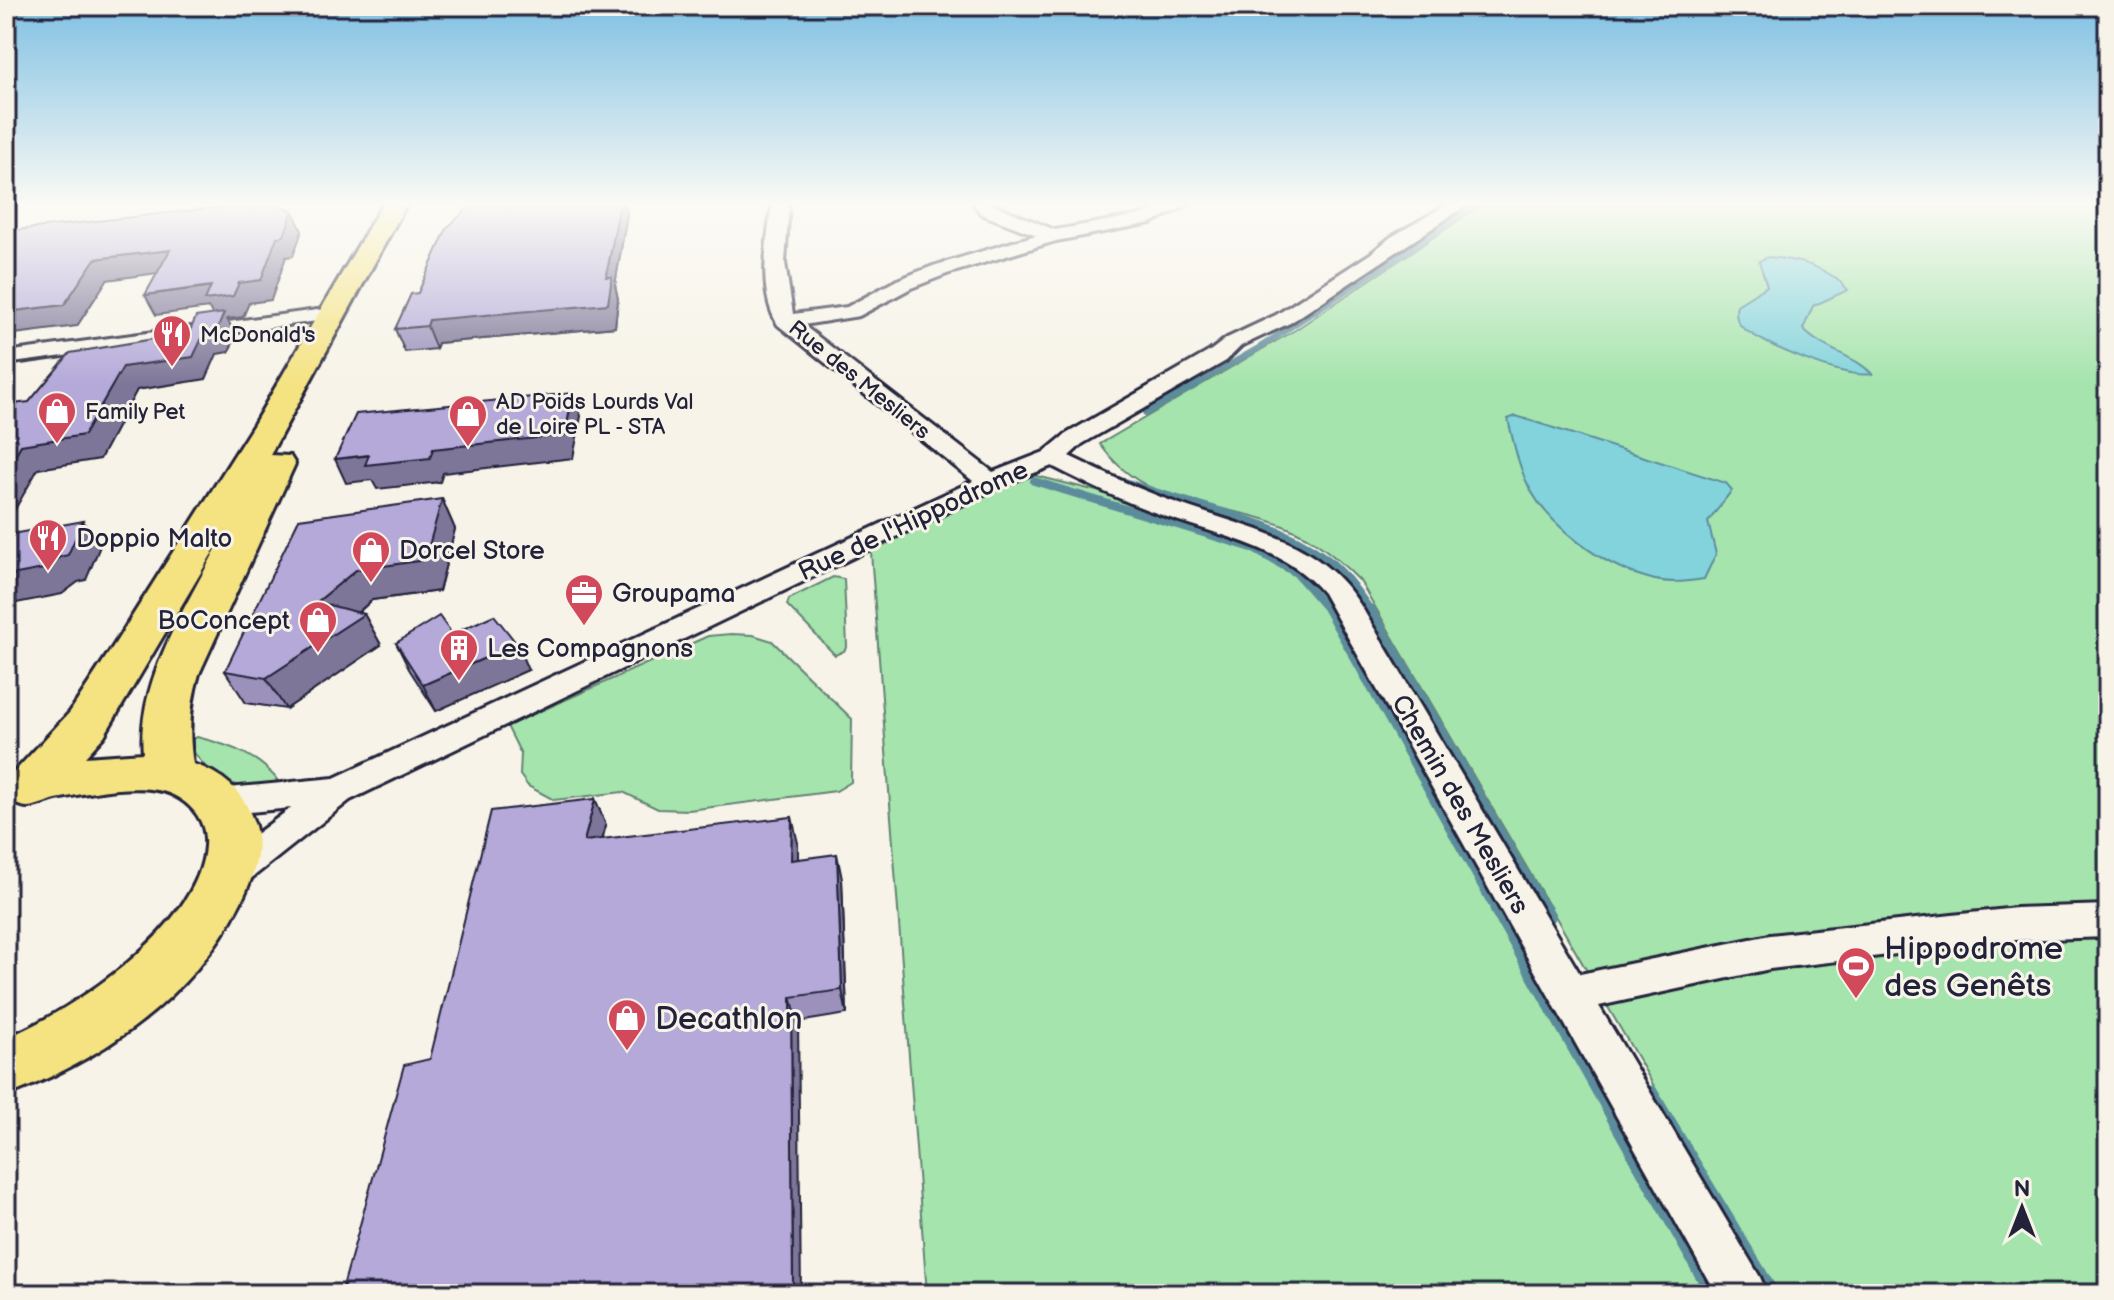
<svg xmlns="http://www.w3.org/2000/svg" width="2114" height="1300" font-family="'Balsamiq Sans',sans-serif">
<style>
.green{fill:#a5e4ac;stroke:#648374;stroke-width:2}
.water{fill:#82d3dc;stroke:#5c8c9c;stroke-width:2}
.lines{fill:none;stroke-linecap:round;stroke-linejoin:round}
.stream-far3{stroke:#5c8c9c;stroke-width:6}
.stream-far2{stroke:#5c8c9c;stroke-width:8}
.stream-far1{stroke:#5c8c9c;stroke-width:10}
.stream{stroke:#5c8c9c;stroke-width:13}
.street-casing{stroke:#22223b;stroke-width:6}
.primary-casing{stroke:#22223b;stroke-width:6}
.street{fill:#f7f3e8;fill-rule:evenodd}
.primary{fill:#f5e382;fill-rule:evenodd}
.wall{fill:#9b91bb;stroke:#22223b;stroke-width:2}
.shaded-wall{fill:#7e7698;stroke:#22223b;stroke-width:2}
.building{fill:#b4a9d9;stroke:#22223b;stroke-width:2}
.labels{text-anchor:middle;stroke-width:6;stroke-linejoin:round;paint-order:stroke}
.far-poi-label{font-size:22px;fill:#22223b;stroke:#f7f3e8;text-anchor:start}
.far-street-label{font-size:22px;fill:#22223b;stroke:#f7f3e8}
.street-label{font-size:26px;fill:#22223b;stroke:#f7f3e8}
.poi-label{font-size:26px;fill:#22223b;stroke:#f7f3e8;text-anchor:start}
.near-poi-label{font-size:32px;fill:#22223b;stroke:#f7f3e8;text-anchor:start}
</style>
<rect width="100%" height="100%" fill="#f7f3e8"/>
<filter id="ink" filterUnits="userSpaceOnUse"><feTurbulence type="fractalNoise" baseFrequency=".0125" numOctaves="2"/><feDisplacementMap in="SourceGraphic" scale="16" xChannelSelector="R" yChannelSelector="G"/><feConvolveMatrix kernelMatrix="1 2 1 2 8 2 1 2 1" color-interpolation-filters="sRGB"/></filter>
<g filter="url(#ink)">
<!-- green -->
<g class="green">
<path d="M1485,203h623v1091h-333l-415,-713c-22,-22 -44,-42 -74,-54 -67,-28 -138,-15 -186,-83l195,-114z"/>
<path d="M1017,471l151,38 79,26 79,43 416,716h-815l-57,-755z"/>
<path d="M833,577l11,2 3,67 -3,5 -9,4 -48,-50 2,-6z"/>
<path d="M731,634l22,1 19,6 80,78 -1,63 -15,9 -147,19 -31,-1 -35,-17 -69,8 -26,-14 -8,-11 1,-21 -14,-28 201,-90z"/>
<path d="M197,737c32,8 65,19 84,48 -51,3 -64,3 -94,-43z"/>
</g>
<!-- water -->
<g class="water">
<path d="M1768,257c30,3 60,9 80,33l-35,16 -10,23c19,21 50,25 69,45 -27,5 -107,-28 -129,-46 -7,-6 -8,-14 -6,-23l30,-19 -8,-25z"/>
<path d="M1516,416l210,67 6,7 -24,32 8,32 -12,25c-19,3 -38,5 -56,-1 -45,-12 -100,-52 -120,-93 -10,-20 -15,-45 -20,-66z"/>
</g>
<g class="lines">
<!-- stream-far3 -->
<path class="stream-far3" d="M1201,381l59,-34 220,-144"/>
<!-- stream-far2 -->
<g class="stream-far2">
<path d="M1146,412l58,-33"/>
<path d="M1034,481l218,67 44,25 33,38"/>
<path d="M1125,482c66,25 145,34 202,77 18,14 31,34 44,52"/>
</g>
<!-- stream-far1 -->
<g class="stream-far1">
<path d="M1328,609l169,302"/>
<path d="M1370,609l176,302"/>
</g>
<!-- stream -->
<g class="stream">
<path d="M1496,909l216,385"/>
<path d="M1545,909l4,7"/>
<path d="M1651,1092l122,202"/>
</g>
<!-- street casing -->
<g class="street-casing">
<g id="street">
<path d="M772,203h17l-4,60 8,51 54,-7 50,-27 36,-14 103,-31 -55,-21 -8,-11h17l65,27 86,-15 28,-12h22l-40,20 -95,18 -109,33 -36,14 -52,28 -56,9 190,147 51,-20 22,-18 144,-83 17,-13 49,-23 94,-61 21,-17 59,-34h20l-180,120 -49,23 -15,15 -144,83 -13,12c35,17 71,34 108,47 71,26 140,34 184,103l219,368 190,-39 246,-27 92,-3v32l-92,3 -246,29 -171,37 161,271 7,17h-51l-393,-701c-40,-48 -108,-58 -164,-79 -37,-13 -72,-30 -107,-48l-53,21 -649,313 -111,88 -13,4 -13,-4 -5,-11 5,-11 78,-58 -73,7 -12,-4 -5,-9 5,-9 12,-4 116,-11 639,-297 -195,-156c-21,-33 -11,-85 -6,-122z"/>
<path d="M332,308l10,6 -3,4 -333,46v-12z"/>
</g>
</g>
<!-- primary casing -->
<g class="primary-casing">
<path id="primary" d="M383,203h24l-137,252 20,1 5,8 -96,210c-9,30 -11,59 -6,90 29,9 50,27 60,56 11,28 1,56 -12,82 -48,96 -137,156 -235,194v-58c68,-28 194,-112 199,-192 2,-24 -12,-42 -34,-52 -30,-13 -84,-1 -115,5 -9,2 -20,8 -29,8 -5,0 -13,-4 -18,-6l-3,-20 64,-69 46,-70 138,-218zM226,530c-33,66 -90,148 -83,223l-58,4 19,-21z"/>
</g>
<!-- street -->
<use href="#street" class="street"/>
<!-- primary -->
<use href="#primary" class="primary"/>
</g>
<!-- wall -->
<g class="wall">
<path d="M473,203h152l2,11 -12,71 3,14 -3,28 -177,16 -2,6 -31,3 -10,-23 23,-36z"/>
<path d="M442,499l13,30 -16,62 -67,9 -14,13 6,1 17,31 -95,64 -40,-6 -21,-32z"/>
<path d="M452,634l76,36 -92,41 -27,-42 -13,-26z"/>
<path d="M595,799l11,26 -4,14 196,4v16l44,20 5,135 -49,8 -368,37z"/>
</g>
<!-- shaded-wall -->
<g class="shaded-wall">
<path d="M620,203h5l2,11 -12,71 3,14 -3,28 -177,16 -2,6 -9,-23 2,-6 177,-43z"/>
<path d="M293,211l9,20 -9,25 -7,1 -15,43 -22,3 -6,14 -16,2 9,16 -7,17 -12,2 -11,25 -69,11 -37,69 -62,10 -32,56v-55l15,-25 102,-78 82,-35 11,-11 -7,-13 -53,7 -11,-20 94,-12 38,-46z"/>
<path d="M170,250l10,20 -73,10 -30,46 -71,9v-23l89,-53z"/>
<path d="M573,393l8,23 -8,42 -130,15 -3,9 -63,7 -5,-9 -26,3 -11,-24 98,-10z"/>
<path d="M442,499l13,30 -16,62 -67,9 -38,33 -17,-31z"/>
<path d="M83,521l17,25 -14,34 -8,2 -16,12 -56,11v-29z"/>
<path d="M364,614l17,31 -95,64 -20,-31z"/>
<path d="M517,644l11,26 -92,41 -13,-26z"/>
<path d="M595,799l11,26 -11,42 -11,-26z"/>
<path d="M792,817l6,26v42l-7,-25z"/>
<path d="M837,854l5,25 5,135 -5,-24z"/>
<path d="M791,997l7,25 3,272h-8z"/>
</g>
<!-- building -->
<g class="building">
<path d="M257,203h18l18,8 -9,25 -7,1 -16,43 -22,3 -6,13 -28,4 6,-14 -66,9 25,-45 -75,9 -31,46 -58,7v-78l2,-3z"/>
<path d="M473,203h147l-14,74h6l-4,27 -179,16 -2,6 -32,3 16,-35 7,-1 29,-65z"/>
<path d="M224,313l-7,17 -12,2 -12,25 -70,10 -39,68 -63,10 -15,25v-65l23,-3 41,-49 119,-20 7,-16z"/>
<path d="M573,393l-8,42 -132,14 -3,9 -65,7 4,-10 -34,4 21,-45z"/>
<path d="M442,499l-17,61 -69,10 -39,32 47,12 -98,64 -41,-7 74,-152z"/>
<path d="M83,521l-15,34 -8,2 -17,12 -37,7v-41z"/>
<path d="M494,615l23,29 -94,41 -27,-42 43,-27 13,18z"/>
<path d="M595,799l-11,42 208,-24 -1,43 46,-6 5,136 -51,7 2,297h-452l63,-229 26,-6 61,-248z"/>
</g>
</g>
<!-- sky -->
<linearGradient id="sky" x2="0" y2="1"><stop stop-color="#7fc0e3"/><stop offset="0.53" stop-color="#fbfaf5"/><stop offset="1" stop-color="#fbfaf5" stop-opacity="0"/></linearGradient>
<rect width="2114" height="385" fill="url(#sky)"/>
<!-- icons -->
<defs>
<g id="restaurant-pin" transform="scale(2)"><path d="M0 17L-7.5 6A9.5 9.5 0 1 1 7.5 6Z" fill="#d1495b" stroke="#f7f3e8"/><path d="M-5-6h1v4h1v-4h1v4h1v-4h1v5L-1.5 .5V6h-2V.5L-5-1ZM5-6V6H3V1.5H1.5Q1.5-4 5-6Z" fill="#fff"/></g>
<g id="shop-pin" transform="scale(2)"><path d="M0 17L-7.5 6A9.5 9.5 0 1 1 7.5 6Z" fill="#d1495b" stroke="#f7f3e8"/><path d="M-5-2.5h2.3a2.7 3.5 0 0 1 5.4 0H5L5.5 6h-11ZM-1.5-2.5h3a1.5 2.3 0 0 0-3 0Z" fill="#fff"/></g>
<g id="office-pin" transform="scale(2)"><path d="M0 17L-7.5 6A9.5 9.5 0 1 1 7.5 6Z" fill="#d1495b" stroke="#f7f3e8"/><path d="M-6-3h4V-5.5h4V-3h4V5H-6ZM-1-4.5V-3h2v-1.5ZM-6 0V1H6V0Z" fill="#fff"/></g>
<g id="building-pin" transform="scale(2)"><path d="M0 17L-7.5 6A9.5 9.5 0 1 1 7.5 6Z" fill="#d1495b" stroke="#f7f3e8"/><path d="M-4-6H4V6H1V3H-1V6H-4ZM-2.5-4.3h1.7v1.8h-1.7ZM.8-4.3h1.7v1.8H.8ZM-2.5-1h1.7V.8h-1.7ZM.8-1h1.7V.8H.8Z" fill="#fff"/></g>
<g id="stadium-pin" transform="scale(2)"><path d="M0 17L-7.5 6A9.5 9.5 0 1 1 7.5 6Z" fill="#d1495b" stroke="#f7f3e8"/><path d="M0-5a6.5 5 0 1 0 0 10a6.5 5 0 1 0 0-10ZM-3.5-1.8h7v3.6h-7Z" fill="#fff"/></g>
</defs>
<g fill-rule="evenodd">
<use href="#restaurant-pin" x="172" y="334"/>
<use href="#shop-pin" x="57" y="411"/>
<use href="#shop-pin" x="468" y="414"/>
<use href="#restaurant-pin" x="48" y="538"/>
<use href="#shop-pin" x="371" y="550"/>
<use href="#office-pin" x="584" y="593"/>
<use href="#shop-pin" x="318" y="620"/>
<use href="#building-pin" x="459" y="648"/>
<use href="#stadium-pin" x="1856" y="966"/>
<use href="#shop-pin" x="627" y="1018"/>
</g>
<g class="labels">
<!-- far-poi labels -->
<g class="far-poi-label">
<text x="200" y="342">McDonald's</text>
<text x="496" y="409">AD Poids Lourds Val<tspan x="496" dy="25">de Loire PL - STA</tspan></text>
<text x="85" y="419">Family Pet</text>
</g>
<!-- far-street labels -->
<g class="far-street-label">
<text transform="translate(860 379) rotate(39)" y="8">Rue des Mesliers</text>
</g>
<!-- street labels -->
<g class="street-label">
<text transform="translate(913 520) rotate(-25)" y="9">Rue de l'Hippodrome</text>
<text transform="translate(1461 804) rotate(60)" y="9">Chemin des Mesliers</text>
</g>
<!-- poi labels -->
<g class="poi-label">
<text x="76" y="547">Doppio Malto</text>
<text x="399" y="559">Dorcel Store</text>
<text x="612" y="602">Groupama</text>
<text x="290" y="629" text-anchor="end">BoConcept</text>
<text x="487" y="657">Les Compagnons</text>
</g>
<!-- near-poi labels -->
<g class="near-poi-label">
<text x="1884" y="959">Hippodrome<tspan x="1884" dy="37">des Genêts</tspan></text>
<text x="655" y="1029">Decathlon</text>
</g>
</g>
<!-- margin -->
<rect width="2114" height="1300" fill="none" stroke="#f7f3e8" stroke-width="32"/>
<rect x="16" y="16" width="2082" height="1268" fill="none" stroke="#22223b" stroke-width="3" filter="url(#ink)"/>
<!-- north arrow -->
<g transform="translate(2022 1208)" stroke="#f7f3e8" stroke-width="6" paint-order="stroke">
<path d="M0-6L14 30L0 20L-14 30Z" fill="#22223b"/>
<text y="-12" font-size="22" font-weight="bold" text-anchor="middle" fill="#22223b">N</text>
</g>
</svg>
